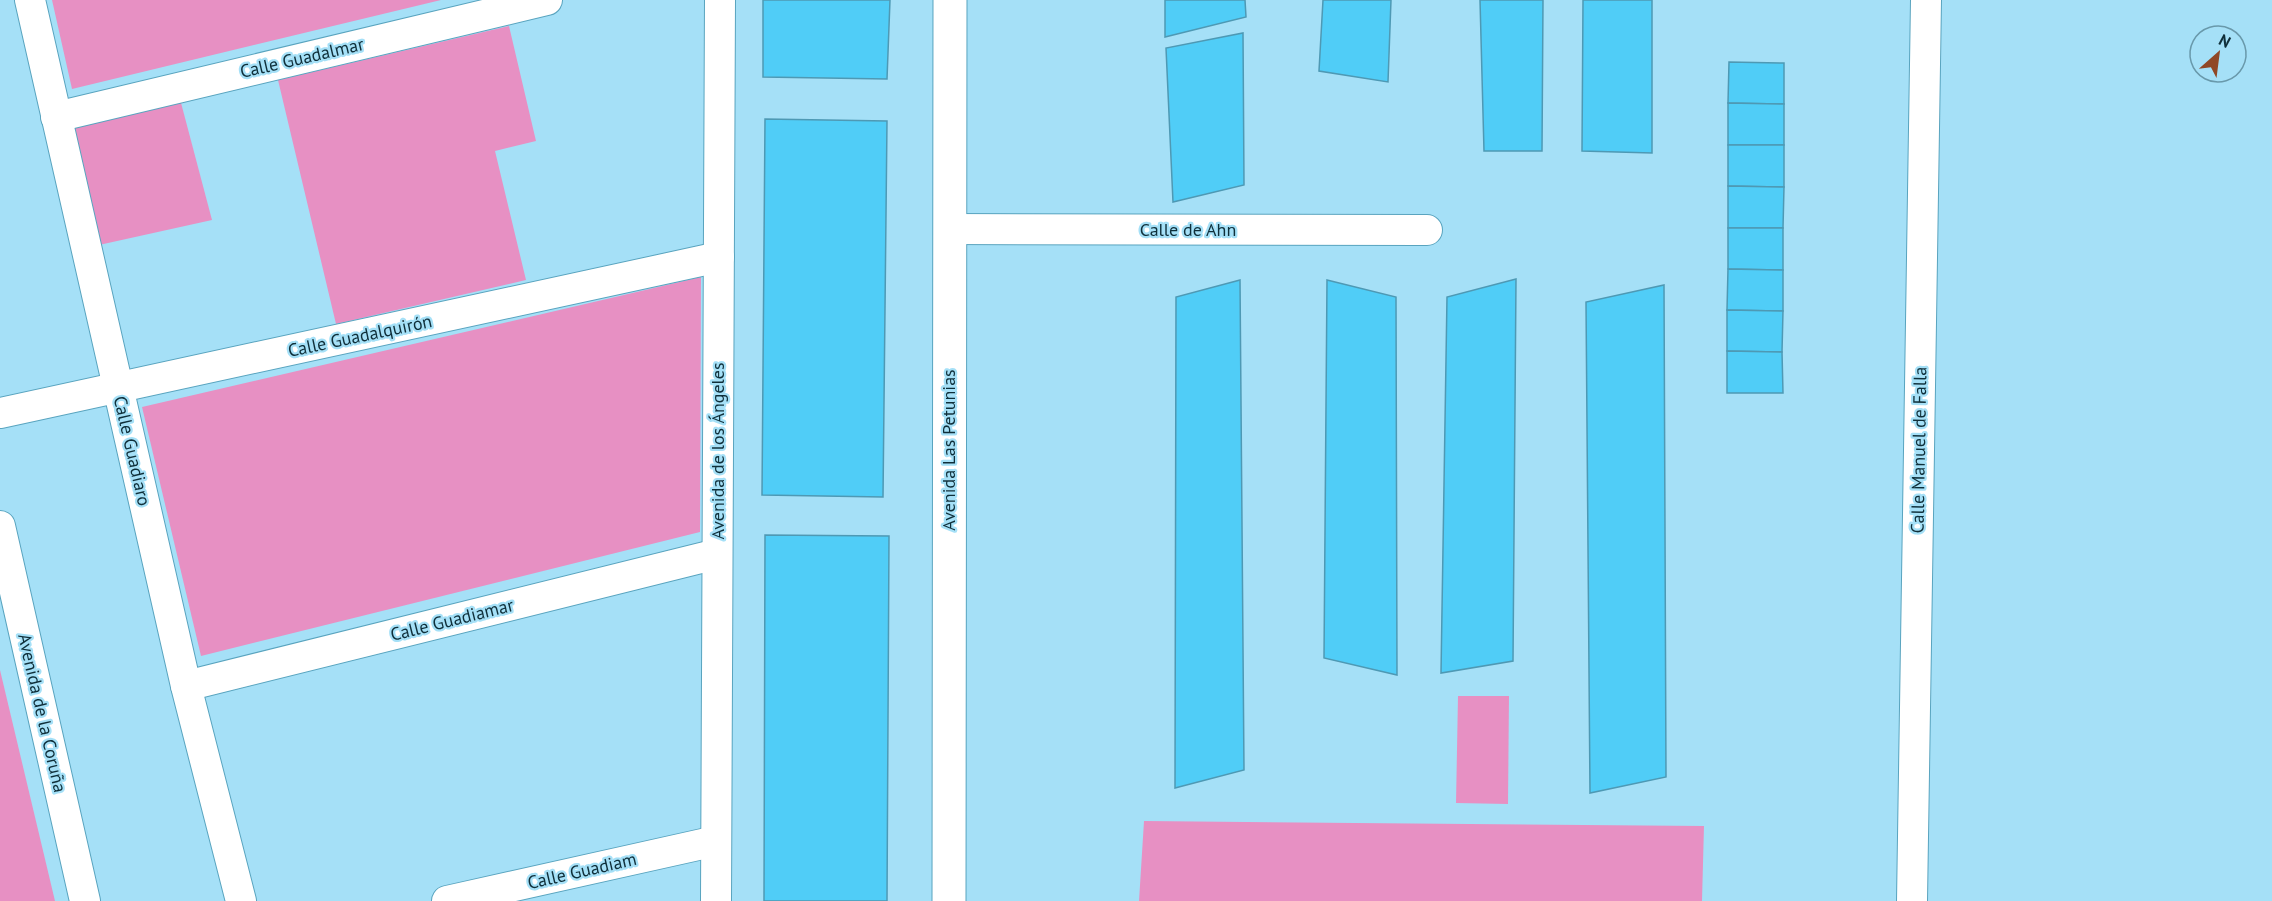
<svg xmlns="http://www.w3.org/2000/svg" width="2272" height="901" font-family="'PT Sans',sans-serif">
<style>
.green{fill:#e790c3}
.building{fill:#50cdf7;stroke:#4e99b4;stroke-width:1.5}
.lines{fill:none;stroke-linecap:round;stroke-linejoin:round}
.street-casing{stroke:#59a4bf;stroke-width:32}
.secondary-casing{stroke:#59a4bf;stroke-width:35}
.street{stroke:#fff;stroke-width:30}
.secondary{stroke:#fff;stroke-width:33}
.labels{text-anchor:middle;stroke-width:4.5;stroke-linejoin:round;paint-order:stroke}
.street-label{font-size:18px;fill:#0f2f3a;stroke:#a5e0f7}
</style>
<rect width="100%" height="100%" fill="#a5e0f7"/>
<!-- green -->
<g class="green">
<path d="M52,0h389l-369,89z"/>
<path d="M509,26l27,115 -41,10 31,129 -190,44 -58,-244z"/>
<path d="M180,99l32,121 -113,25 -28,-122z"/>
<path d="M701,277l-1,255 -499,124 -59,-249z"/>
<path d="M0,670l55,231h-55z"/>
<path d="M1458,696h51l-1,108 -52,-1z"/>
<path d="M1144,821l560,5 -2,75h-563z"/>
</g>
<!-- building -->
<g class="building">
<path d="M763,0h127l-3,79 -124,-2z"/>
<path d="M1165,0h80l1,17 -81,20z"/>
<path d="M1323,0h68l-3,82 -69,-11z"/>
<path d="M1480,0h63l-1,151h-58z"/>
<path d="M1583,0h69v153l-70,-2z"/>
<path d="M1243,33l1,152 -71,17 -7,-154z"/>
<path d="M1729,62l55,1v41l-56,-1z"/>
<path d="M1728,103l56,1v41h-56z"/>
<path d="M765,119l122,2 -4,376 -121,-2z"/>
<path d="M1728,145h56v42l-56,-1z"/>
<path d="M1728,186l56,1 -1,41h-55z"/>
<path d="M1728,228h55v42l-55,-1z"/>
<path d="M1728,269l55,1v41l-56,-1z"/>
<path d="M1516,279l-3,382 -72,12 6,-376z"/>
<path d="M1240,280l4,490 -69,18 1,-491z"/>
<path d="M1327,280l69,17 1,378 -73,-17z"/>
<path d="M1664,285l2,492 -76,16 -4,-491z"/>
<path d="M1727,310l56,1 -1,41 -55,-1z"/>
<path d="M1727,351l55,1 1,41h-56z"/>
<path d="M765,535l124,1 -2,365h-123z"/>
</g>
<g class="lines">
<!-- street casing -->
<g class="street-casing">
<g id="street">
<path d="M30,0l156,686 55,215"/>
<path d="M56,117l491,-117"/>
<path d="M949,229l478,1"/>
<path d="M0,413l719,-156"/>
<path d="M0,526l85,375"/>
<path d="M186,686l531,-132"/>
<path d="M447,901l269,-60"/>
<path d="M716,901l4,-901"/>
<path d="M1912,901l14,-901"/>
</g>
</g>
<!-- secondary casing -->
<g class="secondary-casing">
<path id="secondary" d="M949,901l1,-901"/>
</g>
<!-- street -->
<use href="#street" class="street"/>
<!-- secondary -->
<use href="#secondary" class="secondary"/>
</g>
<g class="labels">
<!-- street labels -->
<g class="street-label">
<text transform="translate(302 58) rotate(-13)" y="6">Calle Guadalmar</text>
<text x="1188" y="236">Calle de Ahn</text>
<text transform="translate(360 336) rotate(-12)" y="6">Calle Guadalquirón</text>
<text transform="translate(949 450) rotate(-90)" y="6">Avenida Las Petunias</text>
<text transform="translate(1919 450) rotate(-89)" y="6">Calle Manuel de Falla</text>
<text transform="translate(132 451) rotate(77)" y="6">Calle Guadiaro</text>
<text transform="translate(718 451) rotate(-90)" y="6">Avenida de los Ángeles</text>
<text transform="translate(452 620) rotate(-14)" y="6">Calle Guadiamar</text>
<text transform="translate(42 713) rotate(77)" y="6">Avenida de la Coruña</text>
<text transform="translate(582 871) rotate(-13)" y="6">Calle Guadiam</text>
</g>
</g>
<!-- north arrow -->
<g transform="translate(2218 54) rotate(28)"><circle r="28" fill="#a5e0f7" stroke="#6999ab" stroke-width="1.5"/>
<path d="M0-4.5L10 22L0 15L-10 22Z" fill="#904826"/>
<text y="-9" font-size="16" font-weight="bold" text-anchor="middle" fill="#0f2f3a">N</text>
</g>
</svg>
